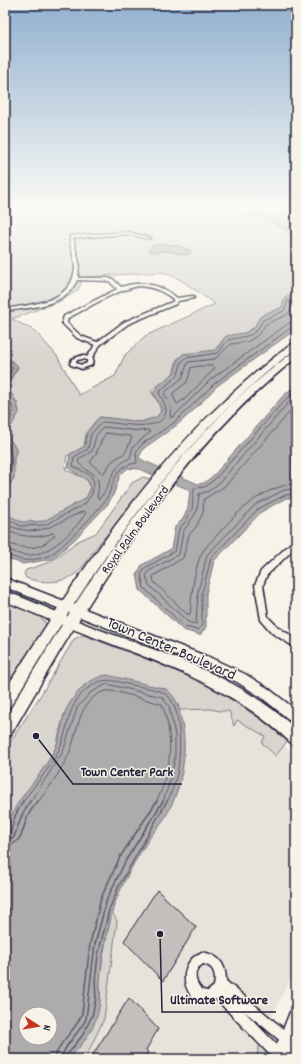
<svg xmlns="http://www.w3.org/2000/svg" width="301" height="1064" font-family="Dekko,sans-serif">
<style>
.built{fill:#e7e3db}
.green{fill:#d8d5cf;stroke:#7d7c85;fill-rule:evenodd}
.water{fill:#aeabad;stroke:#76747f;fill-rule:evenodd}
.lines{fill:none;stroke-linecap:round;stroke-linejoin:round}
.shore-far1{stroke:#5a5969;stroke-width:1}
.shore{stroke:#5a5969;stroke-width:1.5}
.building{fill:#c2bfbd;stroke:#22223b}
.street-casing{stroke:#22223b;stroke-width:3}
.secondary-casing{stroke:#22223b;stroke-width:3}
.primary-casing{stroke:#22223b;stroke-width:3}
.street{fill:#f7f3e8;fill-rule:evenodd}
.secondary{fill:#f7f3e8;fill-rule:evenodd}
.primary{fill:#f7f3e8;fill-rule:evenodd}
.labels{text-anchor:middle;stroke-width:3;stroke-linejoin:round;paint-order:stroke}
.street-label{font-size:13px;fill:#22223b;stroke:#f7f3e8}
.near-street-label{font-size:16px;fill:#22223b;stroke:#f7f3e8}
.leader{fill:none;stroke:#22223b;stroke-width:1.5}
.callout-dot{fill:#22223b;stroke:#f7f3e8;stroke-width:1.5}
.callout-label{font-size:14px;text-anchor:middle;font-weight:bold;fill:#22223b;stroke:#f7f3e8;stroke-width:3;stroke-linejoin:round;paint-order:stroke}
</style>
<rect width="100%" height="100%" fill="#f7f3e8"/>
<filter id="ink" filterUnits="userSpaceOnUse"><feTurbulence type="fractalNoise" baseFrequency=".025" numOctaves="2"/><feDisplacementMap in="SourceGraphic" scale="8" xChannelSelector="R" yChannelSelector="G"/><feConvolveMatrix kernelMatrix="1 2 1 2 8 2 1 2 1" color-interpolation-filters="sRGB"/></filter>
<g filter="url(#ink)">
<!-- built -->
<path class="built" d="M211,709l9,2h9l2,12 3,2 2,-5 30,16 11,20 7,-11 12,13v209l-25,52 -13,30 -1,10h-189l36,-108 8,-39 11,-27 27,-48 17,-23 19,-63 -7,-41z"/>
<!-- green -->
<g class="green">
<path d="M9,210c5,4 17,4 22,0h198l39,11 15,8 13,11v53l-4,1 -8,5v5l-5,6 -18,6 -6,11 -10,6 -20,4 -10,13 -31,5 -7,4 -4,15 -22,17 7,11 3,10 -4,5 -16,5 -41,-5 -4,3 -10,13 -2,14 -17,9 -2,10 1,4 21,9c10,18 -10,25 -23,32 -5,3 -10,8 -16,10 -13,4 -29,2 -42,-3l3,-21 -2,-9 7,-10c-3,-7 -2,-19 2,-26l-5,-6 -3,-12 3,-12 8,-11 -2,-9 -8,-10 -1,-8 10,-16 -1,-3 -12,-9v-145zM163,272l18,8 34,24 -70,32 -20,19 -10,21 -36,19 -22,-39 -22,-25 -23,-12 49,-18 17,-11 6,-13z"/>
<path d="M143,477l7,2c-5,18 -39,49 -51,65 -9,10 -14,23 -25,31 -14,9 -33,8 -48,3l-2,-4 2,-4 24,-8 28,-21 18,-8 36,-50z"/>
<path d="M5,601l34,15 6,6 1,5 -33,53 -8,8z"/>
<path d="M83,635l117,44 62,41 25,21 -11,15 -14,-13 3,-7 -28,-16 -3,6 -5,-15h-9l-10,-2 -31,1 -1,-7 -92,-20 -16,20 -6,11 -8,33 -9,16 -35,52 -7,28v-93l37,-57 32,-54z"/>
<path d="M112,912l5,9 -13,98 -19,40h-17c17,-17 29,-35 32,-59 1,-8 -1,-16 0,-24 3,-22 8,-43 12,-64z"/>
<path d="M254,1011l33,28 -7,20h-23l1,-10 5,-10 -15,-16z"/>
</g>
<!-- water -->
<g class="water">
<path d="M229,210h60l7,10v20l-13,-11 -15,-8z"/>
<path d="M166,244l14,2 11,5 -1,3c-7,2 -15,-2 -23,-3 -6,0 -14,3 -19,-1l5,-5z"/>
<path d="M296,293v36l-79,57 -22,23 -18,16 -33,23 -5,9 3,3 56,24 6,-1 10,-8 68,-78 14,-12v113h-10l-25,14 -47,49 -8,32v34l-6,8 -17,-5 -43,-40 -3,-16 5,-9 29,-16 4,-22 8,-8 5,-11 2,-18 -51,-21 -11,-1 -8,7 -6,18 -6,11 -34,36 -22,19 -29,5 -18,-6v-202l13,10 -9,15v8l8,15 2,9 -12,20 3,7 6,8v4l-2,5v20l-5,10v11l-3,16 16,8 22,-1 42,-23 4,-8 -2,-9 -20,-13 2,-14 15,-8 2,-14 13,-15 41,5 16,-5 5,-8 -9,-16 7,-9 15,-12 2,-11 6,-7 33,-4 10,-14 18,-3 10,-5 5,-10 7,-5 15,-5 5,-11z"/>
<path d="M107,675l59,14c12,9 13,20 16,34 6,30 0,64 -15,91 -4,8 -11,15 -16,22 -15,23 -31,50 -39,76 -7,22 -10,46 -12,69 -1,6 0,12 0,18 -1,24 -15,44 -32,60h-63v-216c2,-9 3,-18 6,-27 11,-25 34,-43 45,-69 6,-14 5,-31 14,-44 9,-14 20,-25 37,-28zM26,1014h24v24h-24z"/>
</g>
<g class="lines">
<!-- shore-far1 -->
<g class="shore-far1">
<path d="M242,210l28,9 26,15"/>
<path d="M296,302l-9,13 -21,9 -8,11 -11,7 -16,2 -16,15 -27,3 -6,16 -18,15 7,14 -1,10h3l38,-38 78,-56 7,-2"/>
<path d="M5,361l8,7c-13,19 -7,23 1,43l-9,17"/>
<path d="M199,366h14l2,2 -30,31 -8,5 -5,-10 15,-12 4,-14z"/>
<path d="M296,391l-11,9 -69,78 -11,9 -11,1 -2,21 -6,12 -7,8 -4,22 -30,17 -4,7 3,13 41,39 13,3 4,-5v-32l9,-35 47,-49 27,-14 11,-1"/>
<path d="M296,397l-8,6 -68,79 -11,9 -10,3 -2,17 -14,21 -4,22 -30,17 -3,5 3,9 39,37 8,2 2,-32 9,-37 48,-50 29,-15 12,-1"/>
<path d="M296,405l-71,81 -21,13 -1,14 -7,14 -7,8 -6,23 -30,18 1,6 33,32h3c2,-19 3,-39 10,-57 3,-8 11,-15 17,-22 22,-25 44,-47 79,-52"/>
<path d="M104,427l36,4 8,-1 2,2 -17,15 -3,11c-21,10 -17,26 -31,41l-2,-2c6,-27 -7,-20 -19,-35l1,-3 13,-8 4,-15z"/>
<path d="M106,433l24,3 2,2 -7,15 -13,8 -9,13 -13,-12c10,-11 8,-19 16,-29z"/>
<path d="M5,438c9,16 9,30 0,47"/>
<path d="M5,518l16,8 24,-1 40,-21 7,-10 2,-12 -4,-7 -17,-9 1,-9 14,-8 3,-15 11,-12c15,0 63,13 64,-12 0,-6 -5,-12 -7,-18l19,-17 3,-12 4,-5 33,-5 10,-13 23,-5 6,-5 6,-10 21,-9 5,-12 7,-2"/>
<path d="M5,524c36,16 47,0 79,-13l2,2c-13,19 -38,45 -63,42 -6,-1 -12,-5 -18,-6"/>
<path d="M5,530c16,7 32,9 48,3l2,2c-17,17 -29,14 -50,8"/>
<path d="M5,554c5,2 12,5 17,6 7,1 22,-2 28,-5 10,-5 47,-43 54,-53 13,-18 7,-36 33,-39l-1,-11 6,-8 33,-22 40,-39 77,-56 4,-1"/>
<path d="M23,802c11,-17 27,-33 36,-52 11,-24 7,-47 32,-64 12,-9 23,-5 37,-2 11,3 26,4 36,9 19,9 17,63 13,81 -2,9 -6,20 -10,28"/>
<path d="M30,802l33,-50 14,-44 13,-15 17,-9 55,13 7,9 6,29v22l-4,21 -8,24"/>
<path d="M38,802c11,-14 23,-31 31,-48 9,-21 9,-56 37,-63 7,-2 46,11 56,13 12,32 10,68 -6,98"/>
</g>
<!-- shore -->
<g class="shore">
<path d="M5,836l5,-2 5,-18 8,-15"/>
<path d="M5,841l9,-4 8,-22 8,-14"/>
<path d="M5,847c21,-5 16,-20 25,-35 2,-4 6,-7 8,-11"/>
<path d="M55,1059c3,-18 21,-28 27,-45l8,-70 11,-46 19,-41 37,-56"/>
<path d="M61,1059c3,-15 19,-26 25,-40l9,-75 12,-45 19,-39 37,-59"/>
<path d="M66,1059l1,-4 15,-19 10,-20 4,-18 -1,-16 3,-27 11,-45 10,-24 48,-85"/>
</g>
</g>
<!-- building -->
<g class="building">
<path d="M157,890l39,37 -33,54 -39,-40z"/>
<path d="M129,998l29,31 -12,21 2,2 -4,7h-54z"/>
</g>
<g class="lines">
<!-- street casing -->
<g class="street-casing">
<g id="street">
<path d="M129,232l22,6 -2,1 -20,-5 -56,4 6,25 -1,15h29l6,1 8,8c19,-7 41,-3 56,11l15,-2h2v2l-16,3 -2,3 -48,20 -28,21 -8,13 1,1 -1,6 -10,4 -11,-4 -1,-1 2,-5 11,-4 4,2 8,-12 -18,-7 -15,-15 2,-7 53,-27 -8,-8 -32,-1c-2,4 -4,8 -7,11 -16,16 -43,17 -65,20v-2c28,-5 68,-6 70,-42 0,-11 -6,-21 -5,-31zM139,286c13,1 25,5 35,14l-2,2 -48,20 -27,20 -16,-6 -14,-13 1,-5c24,-12 45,-27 71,-32zM83,359l4,1v3l-5,2 -6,-2 1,-3z"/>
<path d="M296,540v7l-29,28 -4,10 5,32 10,10 18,12v9l-24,-15 -11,-13 -6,-35 6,-14 32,-30z"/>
<path d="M202,952c17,3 24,12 24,29l65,54 2,4 -2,4 -4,2 -4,-2 -39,-32 40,41 2,4 -1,3h-11l-58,-60c-27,17 -47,-33 -14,-47zM203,964c12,2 13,12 11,22l-6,5c-10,0 -16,-15 -10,-23 1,-1 4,-3 5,-4z"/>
</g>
</g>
<!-- secondary casing -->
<g class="secondary-casing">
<g id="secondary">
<path d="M5,578l206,80 34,16 24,15 27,21v14l-4,-2 -31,-25 -24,-15 -34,-16 -198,-79z"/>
<path d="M5,591c30,11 60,25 90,37 70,26 145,48 201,101v16l-5,-2c-53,-51 -114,-74 -182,-100 -35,-13 -70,-27 -104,-42z"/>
<path d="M296,1009v31l-7,19h-18l19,-47z"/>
</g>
</g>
<!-- primary casing -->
<g class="primary-casing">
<g id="primary">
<path d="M293,343h3v6c-124,93 -206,227 -286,358l-5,2v-19c82,-129 163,-255 288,-347z"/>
<path d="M293,352h3v6c-126,100 -206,241 -286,378l-5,2v-20c63,-104 126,-210 211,-298 23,-25 50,-47 77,-68z"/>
</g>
</g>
<!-- street -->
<use href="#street" class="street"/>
<!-- secondary -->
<use href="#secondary" class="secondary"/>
<!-- primary -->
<use href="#primary" class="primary"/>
</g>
</g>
<!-- sky -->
<linearGradient id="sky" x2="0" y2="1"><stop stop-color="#91b0d0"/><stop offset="0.58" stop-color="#fbfaf5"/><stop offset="1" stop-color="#fbfaf5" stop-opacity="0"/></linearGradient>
<rect width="301" height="359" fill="url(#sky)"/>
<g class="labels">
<!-- street labels -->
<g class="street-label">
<text transform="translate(134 529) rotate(-54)" y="5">Royal Palm Boulevard</text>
</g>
<!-- near-street labels -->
<g class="near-street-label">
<text transform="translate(172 647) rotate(23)" y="6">Town Center Boulevard</text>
</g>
</g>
<!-- callouts -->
<path class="leader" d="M36 736L73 784H182M160 934L162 1012H276"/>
<g class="callout-dot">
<circle cx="36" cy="736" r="4"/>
<circle cx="160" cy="934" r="4"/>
</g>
<g class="callout-label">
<text x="127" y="776">Town Center Park</text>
<text x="219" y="1004">Ultimate Software</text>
</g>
<!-- margin -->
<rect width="301" height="1064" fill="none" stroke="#f7f3e8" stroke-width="20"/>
<rect x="10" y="10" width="281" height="1044" fill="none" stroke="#22223b" stroke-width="1.5" filter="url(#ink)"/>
<!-- north arrow -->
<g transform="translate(38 1026) rotate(102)"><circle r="19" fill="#f7f3e8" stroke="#a29fa3"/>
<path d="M0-3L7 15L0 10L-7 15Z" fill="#c8321e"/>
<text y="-6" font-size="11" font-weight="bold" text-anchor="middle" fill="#22223b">N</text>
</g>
</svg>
